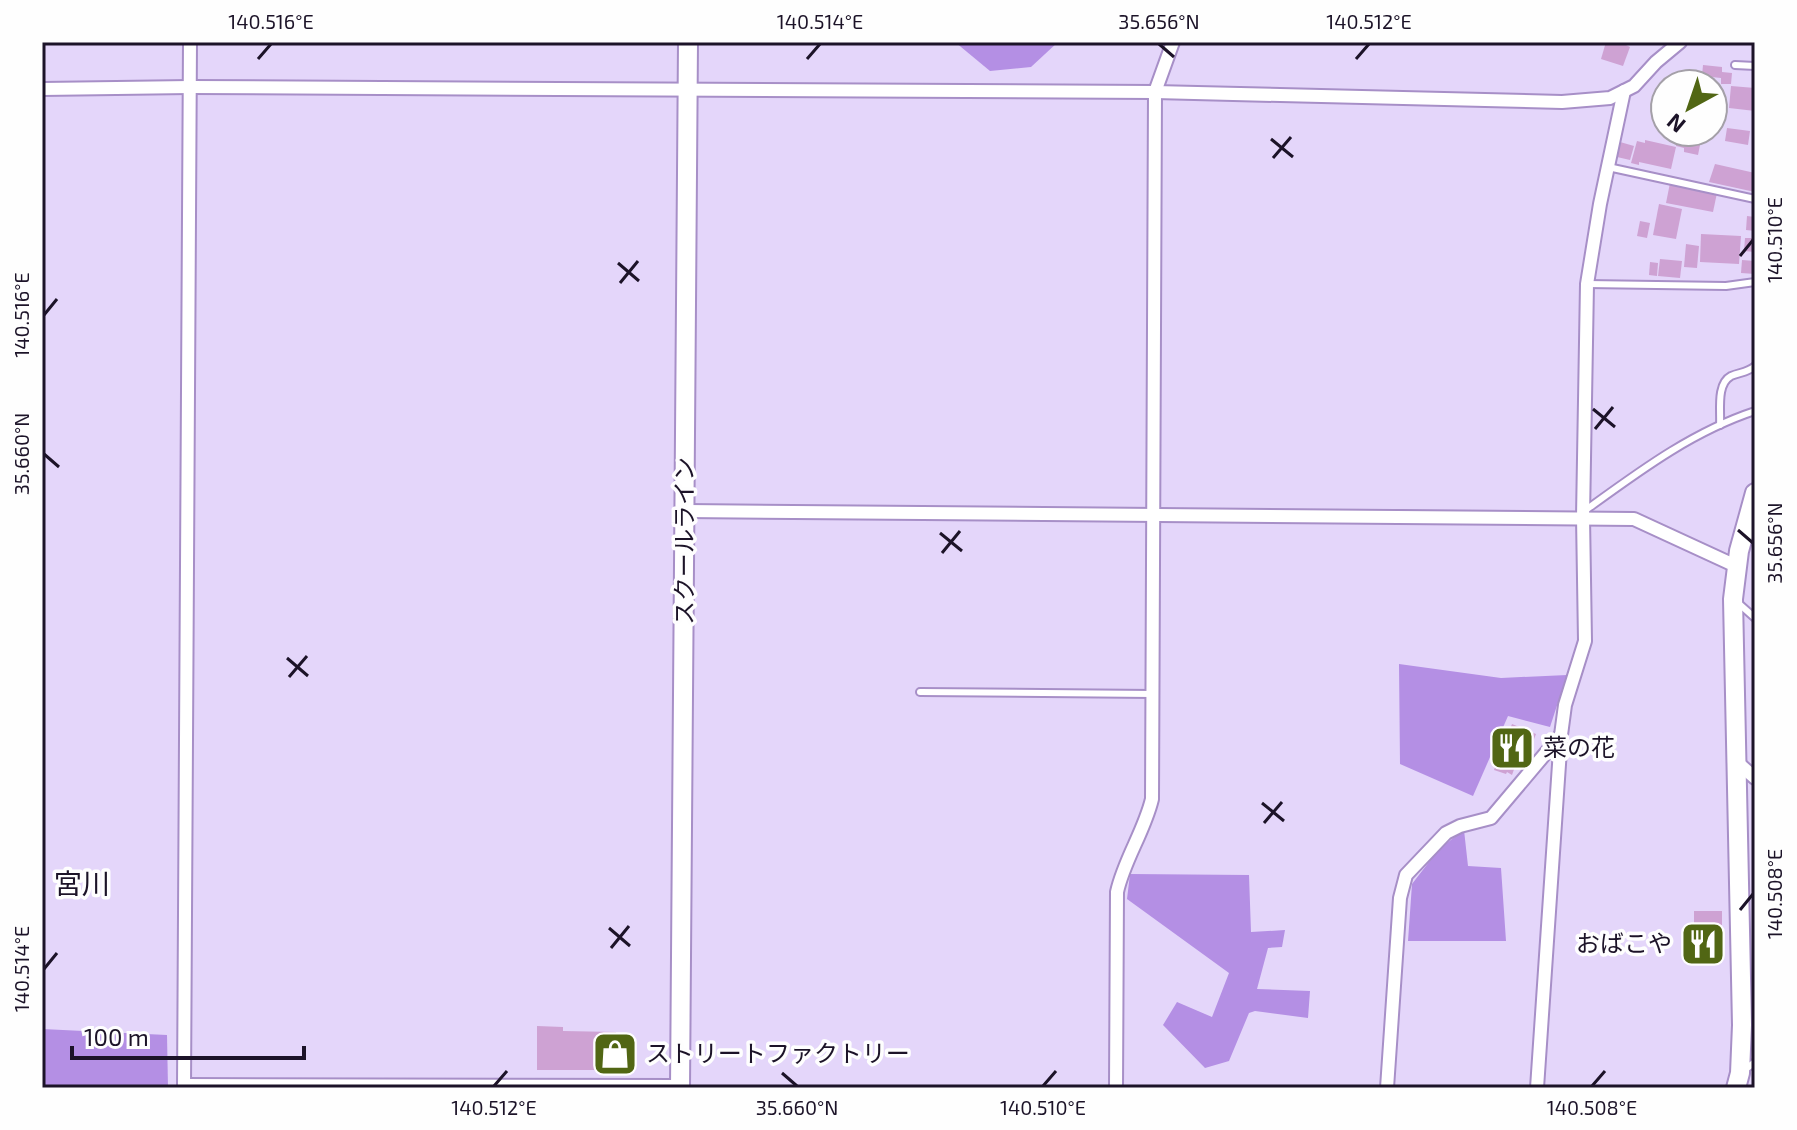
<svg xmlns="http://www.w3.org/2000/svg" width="1797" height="1130" font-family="'Exo 2','Noto Sans JP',sans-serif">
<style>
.forest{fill:#b48fe4}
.building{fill:#cea2d3}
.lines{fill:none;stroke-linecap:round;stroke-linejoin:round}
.lane-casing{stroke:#a78fc7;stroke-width:10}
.street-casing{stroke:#a78fc7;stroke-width:16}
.secondary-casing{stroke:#a78fc7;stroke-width:22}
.lane{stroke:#fff;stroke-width:6}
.street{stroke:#fff;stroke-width:12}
.secondary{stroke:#fff;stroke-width:18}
.ticks{fill:none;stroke:#1c1328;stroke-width:3}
.labels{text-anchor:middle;stroke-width:7;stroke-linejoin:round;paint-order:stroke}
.street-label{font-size:24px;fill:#1c1328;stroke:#fefefe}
.poi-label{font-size:24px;fill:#1c1328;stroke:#fefefe;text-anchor:start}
.quarter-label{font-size:28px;fill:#1c1328;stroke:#fefefe}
.neatline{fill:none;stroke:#1c1328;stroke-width:3}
.ticks-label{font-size:20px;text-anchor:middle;fill:#1c1328}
</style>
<rect width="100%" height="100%" fill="#e4d6fa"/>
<!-- forest -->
<g class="forest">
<path d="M955,42h103l-27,25 -41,4z"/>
<path d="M1399,664l102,14 66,-3 -17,52 -42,-11 -35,80 -73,-32z"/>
<path d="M1464,830l4,36 33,2 5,73h-98l4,-57 27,-35z"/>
<path d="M1130,874l119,1 2,57 34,-2 -3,17 -14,1 -11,41 53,2 -2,27 -53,-7 -6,2 -20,48 -24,7 -42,-43 14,-23 35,15 17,-44 -102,-74z"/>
<path d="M42,1029l125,6 1,53h-126z"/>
</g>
<!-- building -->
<g class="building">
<path d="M1606,42h14l10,5 -7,19 -22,-7z"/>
<path d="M1703,65l19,2v5l10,1 -1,11h-10v-6l-19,-2z"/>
<path d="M1731,86l24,2v23l-26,-3z"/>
<path d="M1727,128l23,3 -2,14 -23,-4z"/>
<path d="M1678,132l24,3 -4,20 -14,-3v-4l-8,-2z"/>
<path d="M1645,140l31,7 -5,22 -32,-7v3l-8,-2 6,-22 8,2z"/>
<path d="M1620,142l14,4 -4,14 -13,-3z"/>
<path d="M1715,164l40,9v19l-46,-10z"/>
<path d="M1670,183l47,10 -4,19 -47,-9z"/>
<path d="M1659,204l23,5 -6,30 -23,-4z"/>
<path d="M1747,216l8,1v14l-9,-1z"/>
<path d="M1640,221l10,2 -3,15 -10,-2z"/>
<path d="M1701,234l40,2 -2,28 -39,-2z"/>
<path d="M1745,238h10v14l-11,-1z"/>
<path d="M1686,244l13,2 -2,22 -13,-1z"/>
<path d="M1660,259l22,2 -2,17 -22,-2z"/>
<path d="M1742,260l13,1v13l-14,-1z"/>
<path d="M1650,262l8,1 -1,13 -8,-1z"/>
<path d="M1512,724l24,10 -4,10 -8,-3 -12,34 -5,-3 -1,2 -12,-4z"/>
<path d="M1694,911h28v21h-10v24h-18z"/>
<path d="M537,1026l26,1v4l53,1v7h12v31h-91z"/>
</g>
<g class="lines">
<!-- lane casing -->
<g class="lane-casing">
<g id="lane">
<path d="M1735,65l20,1"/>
<path d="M1608,167l147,32"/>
<path d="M1587,284l139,2 29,-4"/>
<path d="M1720,425c1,-14 -4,-41 11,-49 9,-4 16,-3 24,-10"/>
<path d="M1583,512c54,-39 108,-80 172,-101"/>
<path d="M1737,602l18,16"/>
<path d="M920,692l233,2"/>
<path d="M1743,1071l12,-9"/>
</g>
</g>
<!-- street casing -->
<g class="street-casing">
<g id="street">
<path d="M42,89l148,-2 965,5 407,10 48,-4 24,-12 22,-24 24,-20"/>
<path d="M686,511l948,8 102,47"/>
<path d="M1737,762l18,16"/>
<path d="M184,1085l496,1"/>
<path d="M184,1088l6,-1046"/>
<path d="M1116,1088l1,-196c7,-32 27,-60 35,-93l3,-707 18,-50"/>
<path d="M1387,1088l13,-190 6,-23 40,-42 14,-7 31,-8 70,-83"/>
<path d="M1537,1088l24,-353 4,-30 20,-64 -2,-124 4,-233 13,-80 24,-113"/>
</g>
</g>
<!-- secondary casing -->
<g class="secondary-casing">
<g id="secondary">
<path d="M680,1088l8,-1046"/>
<path d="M1736,1088l4,-15 2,-48 -9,-426 6,-48 16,-58"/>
</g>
</g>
<!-- lane -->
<use href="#lane" class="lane"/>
<!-- street -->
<use href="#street" class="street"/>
<!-- secondary -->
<use href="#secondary" class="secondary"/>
</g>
<!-- ticks -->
<path class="ticks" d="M1159,44l15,13M258,59l13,-15M807,59l13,-15M1356,59l13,-15M1271,139l22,18M1273,158l18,-21M1740,256l13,-16M618,263l21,18M620,283l18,-22M44,315l13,-16M1593,409l22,18M1595,429l18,-22M44,454l15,13M1738,530l15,13M940,533l22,18M942,553l18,-22M287,658l21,18M289,677l18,-21M1262,803l22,18M1264,823l18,-21M1740,910l13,-16M609,928l21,18M611,948l18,-22M44,969l13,-16M782,1073l15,13M494,1086l13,-15M1043,1086l13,-15M1592,1086l13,-15"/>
<!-- icons -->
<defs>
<g id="restaurant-square" transform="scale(2.3)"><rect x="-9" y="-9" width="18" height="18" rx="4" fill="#516614" stroke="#fefefe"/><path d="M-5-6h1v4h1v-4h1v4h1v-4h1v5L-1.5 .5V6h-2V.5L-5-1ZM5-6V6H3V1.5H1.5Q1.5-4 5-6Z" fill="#fff"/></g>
<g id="shop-square" transform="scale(2.3)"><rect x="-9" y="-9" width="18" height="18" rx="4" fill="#516614" stroke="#fefefe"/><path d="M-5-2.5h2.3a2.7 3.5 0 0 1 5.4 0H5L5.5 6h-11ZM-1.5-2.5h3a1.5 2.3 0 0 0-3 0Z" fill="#fff"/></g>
</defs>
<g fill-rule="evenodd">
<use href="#restaurant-square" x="1512" y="748"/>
<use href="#restaurant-square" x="1703" y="944"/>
<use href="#shop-square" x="615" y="1054"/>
</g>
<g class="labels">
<!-- street labels -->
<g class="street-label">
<text transform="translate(685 541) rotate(-90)" y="8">スクールライン</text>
</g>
<!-- poi labels -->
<g class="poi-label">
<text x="1543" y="756">菜の花</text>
<text x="1672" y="952" text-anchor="end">おばこや</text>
<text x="646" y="1062">ストリートファクトリー</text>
</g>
<!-- quarter labels -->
<g class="quarter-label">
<text x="82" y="894">宮川</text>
</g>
</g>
<!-- border -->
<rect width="1797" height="1130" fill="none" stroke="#fefefe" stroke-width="88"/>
<!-- north arrow -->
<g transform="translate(1689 108) rotate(220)"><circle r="38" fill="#fefefe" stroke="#a4a0a8" stroke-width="2"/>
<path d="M0-6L14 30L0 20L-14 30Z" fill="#516614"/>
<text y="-12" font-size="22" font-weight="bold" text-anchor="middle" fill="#1c1328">N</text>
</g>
<!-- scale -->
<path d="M72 1046v12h232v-12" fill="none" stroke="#1c1328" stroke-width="4"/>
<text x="84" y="1046" font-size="24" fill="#1c1328" stroke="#fefefe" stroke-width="6" paint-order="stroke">100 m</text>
<rect x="44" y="44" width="1709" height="1042" class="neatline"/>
<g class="ticks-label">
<text x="271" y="29">140.516°E</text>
<text x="820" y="29">140.514°E</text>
<text x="1159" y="29">35.656°N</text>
<text x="1369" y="29">140.512°E</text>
<text transform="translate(1775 240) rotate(-90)" y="7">140.510°E</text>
<text transform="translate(22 315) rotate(-90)" y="7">140.516°E</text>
<text transform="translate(22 454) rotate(-90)" y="7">35.660°N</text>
<text transform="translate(1775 543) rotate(-90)" y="7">35.656°N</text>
<text transform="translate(1775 894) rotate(-90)" y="7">140.508°E</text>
<text transform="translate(22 969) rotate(-90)" y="7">140.514°E</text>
<text x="494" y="1115">140.512°E</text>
<text x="797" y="1115">35.660°N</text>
<text x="1043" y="1115">140.510°E</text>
<text x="1592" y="1115">140.508°E</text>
</g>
</svg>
